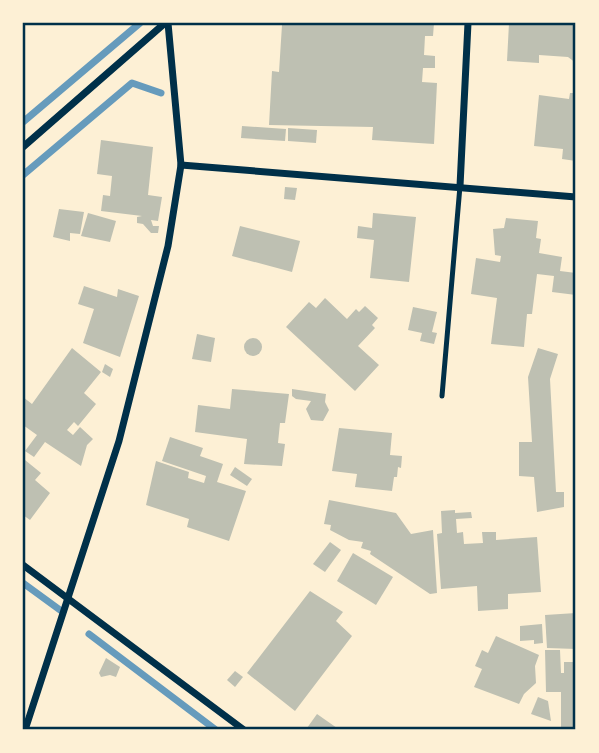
<svg xmlns="http://www.w3.org/2000/svg" width="599" height="753" font-family="Bitter,serif">
<style>
.lines{fill:none;stroke-linecap:round;stroke-linejoin:round}
.stream{stroke:#669bbc;stroke-width:7}
.building{fill:#bec0b2}
.service{stroke:#003049;stroke-width:5}
.minor{stroke:#003049;stroke-width:7}
.neatline{fill:none;stroke:#003049;stroke-width:2.5}
</style>
<rect width="100%" height="100%" fill="#fdf0d5"/>
<g class="lines">
<!-- stream -->
<g class="stream">
<path d="M23,122l117,-99"/>
<path d="M23,175l109,-92 29,10"/>
<path d="M23,583l37,27"/>
<path d="M89,634l127,96"/>
</g>
</g>
<!-- building -->
<g class="building">
<path d="M273,23h161l-1,13h-8l-1,19 11,1v12h-12l-1,14 15,1 -3,61 -62,-4 1,-13 -104,-2 3,-54 7,1 3,-47z"/>
<path d="M509,23h67v40l-8,-6 -29,-2v8l-32,-2z"/>
<path d="M570,93h6v68l-14,-2 1,-10 -29,-3 5,-51 30,4z"/>
<path d="M242,126l44,3 -1,12 -44,-3z"/>
<path d="M288,128l29,2 -1,13 -28,-2z"/>
<path d="M101,140l52,7 -5,48 14,2 -4,24 -7,-1 2,6h6l-1,7h-7l-8,-9 -6,-1v-6l5,-1 -41,-5 2,-16 7,1 2,-20 -15,-2z"/>
<path d="M285,187l12,1 -2,12 -11,-1z"/>
<path d="M59,209l25,3 -4,22 -10,-1v8l-17,-4z"/>
<path d="M88,213l28,8 -6,21 -29,-6z"/>
<path d="M373,213l43,4 -7,65 -39,-4 4,-38 -17,-2 1,-12 14,2z"/>
<path d="M506,218l32,3 -2,17 5,1 -2,14 23,4 -2,14 16,2v22l-24,-3 2,-16 -17,-2 -5,40h-5l-3,33 -33,-3 6,-46 -26,-4 5,-36 24,4 1,-6 -6,-1 -2,-26 11,-1z"/>
<path d="M240,226l60,15 -8,31 -60,-16z"/>
<path d="M84,286l33,11 1,-8 21,7 -19,61 -37,-14 11,-34 -16,-5z"/>
<path d="M325,298l22,21 9,-10 3,3 6,-6 13,12 -6,7 3,3 -17,18 21,19 -24,26 -69,-64 23,-25 7,6z"/>
<path d="M413,307l24,5 -5,20 5,1 -3,11 -14,-3 2,-8 -14,-3z"/>
<path d="M197,334l18,4 -4,24 -19,-3z"/>
<circle cx="253" cy="347" r="9"/>
<path d="M72,348l29,24 -17,21 12,11 -18,22 -4,-4 -7,8 6,5 7,-8 13,12 -6,6 -6,21 -36,-24 -11,15 -9,-6 12,-16 -14,-10v-28l9,7z"/>
<path d="M538,348l20,6 -8,25 6,113h8v15l-27,5 -3,-35 -15,-1v-34h13l-4,-65z"/>
<path d="M105,364l8,5 -3,8 -8,-5z"/>
<path d="M232,389l57,5 -4,29h-5l-2,20 7,1 -3,22 -38,-2 3,-25 -52,-7 3,-27 32,4z"/>
<path d="M292,389l34,5 -1,8 4,8 -6,11 -12,-1 -5,-11 5,-8 -15,-2 -4,-3z"/>
<path d="M339,428l53,5 -2,22 12,1 -1,12 -3,-1 -1,10h-3l-2,14 -37,-4 2,-13 -25,-3z"/>
<path d="M170,437l33,11 -3,8 23,8 -6,18 29,9 -17,50 -42,-14 2,-8 -43,-14 10,-44 33,11 -1,6 16,5 2,-7 -44,-15z"/>
<path d="M25,460l16,13 -6,7 15,13 -20,27 -7,-5z"/>
<path d="M235,467l17,12 -5,7 -17,-11z"/>
<path d="M329,500l67,13 15,21 22,-4 4,63 -7,1 -60,-40 1,-3 -10,-3 2,-6 -14,-2 -19,-10 1,-5 -7,-1z"/>
<path d="M455,510v3l16,-1 1,6 -16,1 1,14 6,-1 1,12 19,-1 -1,-11h14v8l41,-3 4,55 -33,2v15l-30,2 -1,-25 -36,3 -4,-55 5,-1 -1,-22z"/>
<path d="M330,542l11,8 -16,22 -12,-8z"/>
<path d="M353,553l40,24 -17,28 -39,-24z"/>
<path d="M310,591l33,21 -7,9 16,15 -57,75 -48,-38z"/>
<path d="M576,613v36l-29,-1 -2,-33z"/>
<path d="M542,624l1,19 -9,1v-4l-14,1v-15z"/>
<path d="M496,636l43,19 -4,11 1,17 -12,11 -5,10 -45,-17 8,-18 -7,-3 7,-16 6,3z"/>
<path d="M545,650h15l1,23h3v-11h12v68l-15,-2v-36h-15z"/>
<path d="M106,658l14,9 -4,10 -6,-2 -9,2 -2,-4z"/>
<path d="M235,671l8,6 -8,10 -8,-7z"/>
<path d="M538,697l10,4 3,20 -20,-7z"/>
<path d="M317,714l20,14 -1,2 -29,-2z"/>
</g>
<g class="lines">
<!-- service -->
<path class="service" d="M442,396l18,-210"/>
<!-- minor -->
<g class="minor">
<path d="M23,147l142,-124"/>
<path d="M181,165l395,32"/>
<path d="M460,186l8,-163"/>
<path d="M23,565l221,165"/>
<path d="M25,730l94,-289 49,-195 13,-81 -13,-142"/>
</g>
</g>
<!-- border -->
<rect width="599" height="753" fill="none" stroke="#fdf0d5" stroke-width="49"/>
<rect x="24" y="24" width="550" height="704" class="neatline"/>
</svg>
